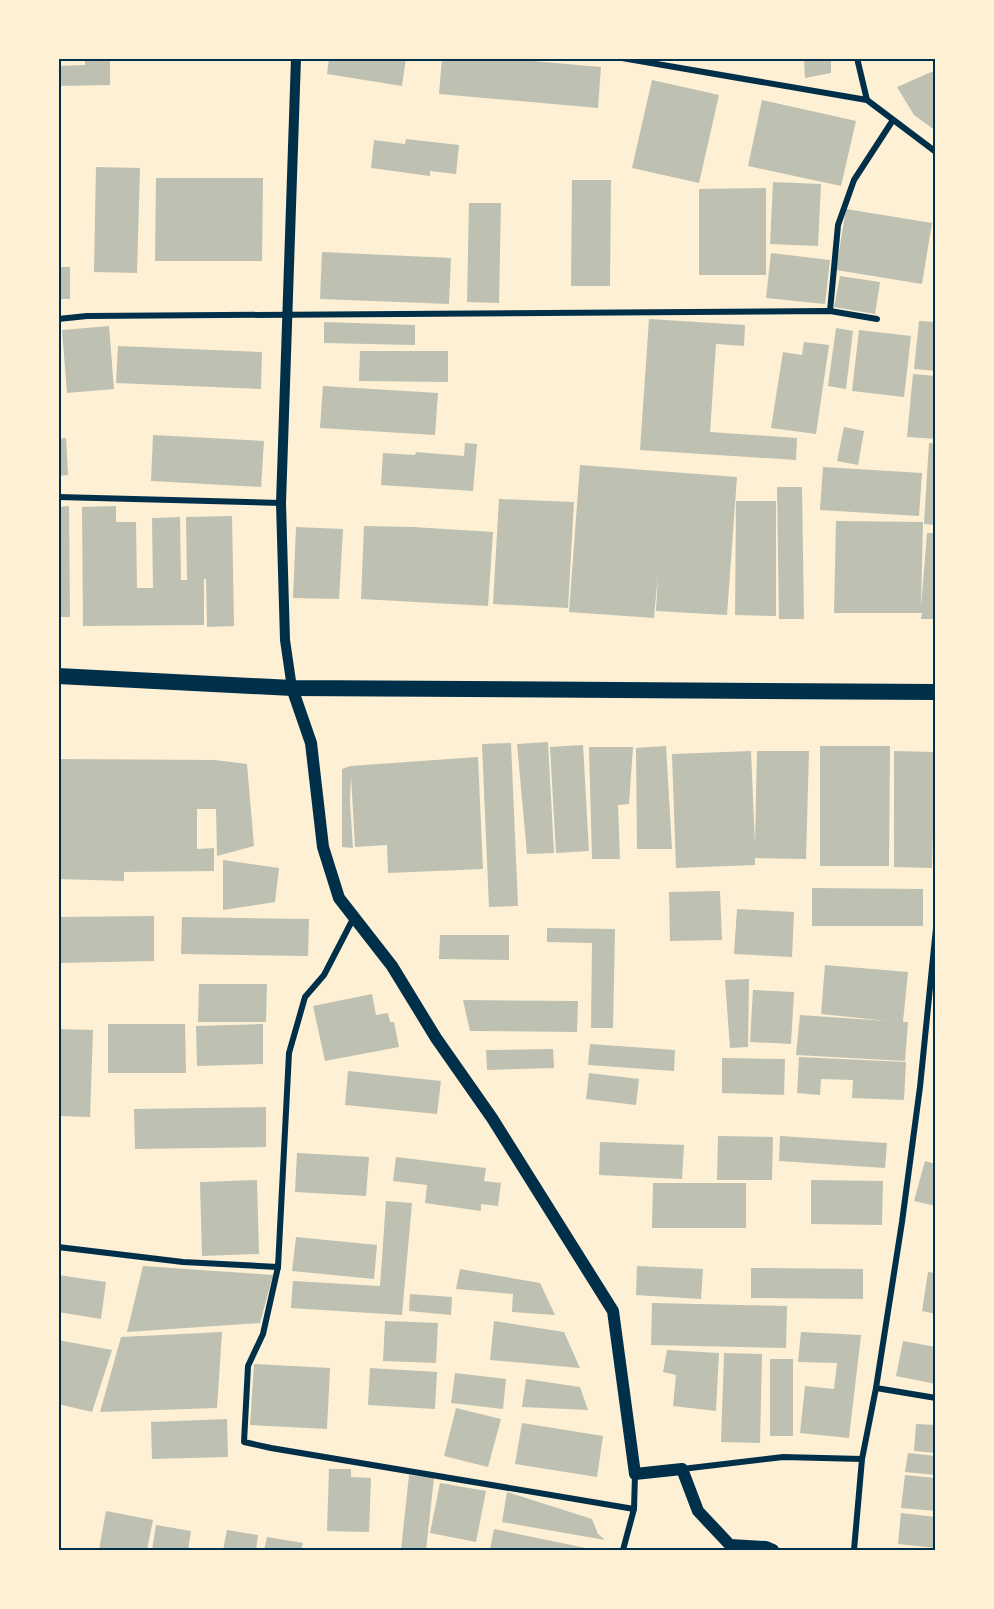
<svg xmlns="http://www.w3.org/2000/svg" width="994" height="1609" font-family="'Noto Serif',serif">
<style>
.building{fill:#bec0b2}
.lines{fill:none;stroke-linecap:round;stroke-linejoin:round}
.minor{stroke:#003049;stroke-width:6}
.tertiary{stroke:#003049;stroke-width:10}
.secondary{stroke:#003049;stroke-width:12}
.trunk{stroke:#003049;stroke-width:16}
.neatline{fill:none;stroke:#003049;stroke-width:2}
</style>
<rect width="100%" height="100%" fill="#fdf0d5"/>
<!-- building -->
<g class="building">
<path d="M85,58h25v27l-52,1v-20l27,-1z"/>
<path d="M329,58h77l-4,28 -75,-12z"/>
<path d="M442,58h56l103,9 -3,41 -159,-14z"/>
<path d="M804,58h27v15l-26,5z"/>
<path d="M936,70v61l-22,-16 -17,-28z"/>
<path d="M652,80l67,15 -20,88 -67,-15z"/>
<path d="M762,100l94,21 -15,65 -93,-20z"/>
<path d="M406,139l53,6 -3,29 -26,-3v5l-59,-8 3,-28 31,4z"/>
<path d="M96,167l44,1 -3,105 -43,-1z"/>
<path d="M156,178h107l-1,83h-107z"/>
<path d="M572,180h39l-1,106h-39z"/>
<path d="M773,182l48,2 -3,62 -48,-2z"/>
<path d="M766,188v87h-67v-86z"/>
<path d="M469,203h32l-2,100 -32,-1z"/>
<path d="M846,209l86,14 -10,61 -86,-14z"/>
<path d="M322,252l129,6 -2,46 -129,-5z"/>
<path d="M771,253l59,7 -5,44 -59,-6z"/>
<rect x="58" y="267" width="12" height="32"/>
<path d="M840,276l40,6 -5,32 -41,-7z"/>
<path d="M649,319l96,6 -1,21 -28,-2 -6,88 87,6 -1,22 -156,-10z"/>
<path d="M919,321l17,1v49l-22,-2z"/>
<path d="M324,322l91,3v20l-91,-2z"/>
<path d="M109,326l5,63 -47,4 -5,-63z"/>
<path d="M836,328l17,3 -7,58 -18,-3z"/>
<path d="M859,330l52,6 -7,61 -52,-6z"/>
<path d="M804,342l25,3 -13,89 -45,-6 12,-76 19,3z"/>
<path d="M118,346l144,6 -1,37 -145,-6z"/>
<path d="M360,351h88v31l-89,-1z"/>
<path d="M913,374l23,2v63l-29,-2z"/>
<path d="M323,386l115,7 -3,42 -115,-7z"/>
<path d="M844,427l20,4 -6,34 -21,-4z"/>
<path d="M153,435l111,6 -3,46 -110,-6z"/>
<path d="M66,438l2,37 -10,1v-37z"/>
<path d="M465,443l12,1 -4,47 -92,-6 2,-32 32,2 1,-3 48,4z"/>
<path d="M929,443h7v82l-12,-1z"/>
<path d="M580,465l157,12 -10,138 -71,-4 2,-37 -4,44 -85,-6z"/>
<path d="M823,467l99,6 -3,43 -99,-6z"/>
<path d="M777,487h25l2,132h-25z"/>
<path d="M499,499l75,3 -6,106 -75,-4z"/>
<path d="M736,501h40v115l-41,-1z"/>
<path d="M69,506l1,111h-12v-110z"/>
<path d="M116,506v16h20l1,66h16l-1,-70 28,-1 1,63h6l-1,-63 46,-1 2,110 -27,1 -1,-48h-2v46l-121,1 -1,-119z"/>
<path d="M836,521l87,1 -2,86 6,-75h9v86h-15l1,-6h-88z"/>
<path d="M364,526l49,1 80,5 -5,74 -127,-7z"/>
<path d="M296,527l47,2 -4,70 -46,-1z"/>
<path d="M548,742l6,111 -27,1 -10,-110z"/>
<path d="M511,743l7,163 -29,1 -7,-163z"/>
<path d="M583,745l6,106 -33,2 -6,-106z"/>
<path d="M666,746l6,103h-35l-1,-101z"/>
<path d="M820,746h70l-1,120h-69z"/>
<path d="M589,747h44l-4,57 -11,1 2,54h-28z"/>
<path d="M751,751l4,93 2,-93h52l-3,108 -51,-1v7l-79,3 -4,-114z"/>
<path d="M894,751l41,1 -3,116 -38,-1z"/>
<path d="M478,757l5,112 -95,4 -1,-28 -32,2 -4,-71 -1,26 3,46 -11,-1v-78l8,-3z"/>
<path d="M58,759l157,1 32,4 7,82 -37,10 -1,-47h-19v40l17,-1v23l-90,1v9l-66,-2z"/>
<path d="M223,860l56,8 -4,34 -52,8z"/>
<path d="M812,888l111,1v37h-111z"/>
<path d="M720,891l2,49 -52,1 -1,-49z"/>
<path d="M737,909l57,3 -2,45 -58,-3z"/>
<path d="M154,916v45l-96,2v-46z"/>
<path d="M182,917l127,2 -1,37 -127,-2z"/>
<path d="M547,928l68,1 -2,99h-22l1,-85 -45,-1z"/>
<path d="M440,935h69v25l-70,-1z"/>
<path d="M825,965l83,7 -5,50h5l-3,39 -109,-6 4,-40 88,6 -67,-7z"/>
<path d="M749,979l-1,68 -18,1 -5,-68z"/>
<path d="M199,984h68l-1,38h-68z"/>
<path d="M753,990l41,2 -3,52 -41,-2z"/>
<path d="M372,994l4,21 12,-2 2,9h4l5,25 -74,14 -12,-55z"/>
<path d="M463,1000l115,1 -1,31 -107,-1z"/>
<path d="M108,1024h77l1,49h-78z"/>
<path d="M263,1024v40l-66,2 -1,-40z"/>
<path d="M58,1029l35,1 -3,87 -32,-1z"/>
<path d="M590,1044l85,6 -1,21 -86,-6z"/>
<path d="M553,1049l1,19 -67,2 -1,-20z"/>
<path d="M799,1057l107,5 -2,38 -52,-2 1,-18 -32,-1 -1,16 -23,-2z"/>
<path d="M722,1058l63,1 -1,36 -62,-2z"/>
<path d="M348,1071l93,10 -4,33 -92,-9z"/>
<path d="M589,1073l50,6 -3,26 -50,-6z"/>
<path d="M266,1107v40l-131,2 -1,-40z"/>
<path d="M718,1136l55,1 -1,43h-55z"/>
<path d="M780,1136l107,7 -2,25 -106,-7z"/>
<path d="M600,1142l84,3 -2,34 -83,-4z"/>
<path d="M297,1153l72,4 -3,39 -71,-4z"/>
<path d="M396,1157l90,11 -2,13 17,2 -3,23 -17,-2v7l-56,-8 2,-18 -34,-4z"/>
<path d="M925,1161l11,3v42l-22,-5z"/>
<path d="M257,1180l2,74 -57,2 -2,-74z"/>
<path d="M811,1180l72,1 -1,44 -71,-1z"/>
<path d="M653,1183h93v45h-94z"/>
<path d="M386,1201l26,2 -10,112 -111,-7 2,-27 87,5z"/>
<path d="M296,1237l81,8 -3,34 -82,-8z"/>
<path d="M143,1266l130,9 -13,48 -133,9z"/>
<path d="M637,1266l66,3 -2,30 -65,-4z"/>
<path d="M751,1268l112,1v30l-112,-1z"/>
<path d="M460,1269l80,14 15,32 -43,-3 1,-18 -57,-5z"/>
<path d="M928,1272l8,1v41l-14,-3z"/>
<path d="M58,1275l48,7 -5,37 -43,-7z"/>
<path d="M410,1294l42,3 -1,18 -42,-4z"/>
<path d="M652,1303l135,3 -1,42 -135,-3z"/>
<path d="M385,1321l53,2 -2,40 -53,-2z"/>
<path d="M494,1321l70,11 16,36 -90,-8z"/>
<path d="M222,1332l-5,76 -117,4 21,-75z"/>
<path d="M801,1332l60,3 -12,103 -49,-5 5,-47 29,3 3,-26 -39,-1z"/>
<path d="M58,1340l54,10 -20,62 -34,-8z"/>
<path d="M903,1341l33,6v37l-40,-8z"/>
<path d="M667,1350l52,3 -3,58 -43,-5 3,-31 -13,-3z"/>
<path d="M724,1353l38,1 -2,89 -39,-1z"/>
<rect x="770" y="1359" width="23" height="77"/>
<path d="M254,1364l76,4 -3,61 -77,-4z"/>
<path d="M370,1368l67,4 -2,37 -67,-4z"/>
<path d="M455,1373l51,6 -3,30 -52,-6z"/>
<path d="M526,1379l54,8 8,23 -66,-3z"/>
<path d="M456,1408l45,11 -13,48 -44,-11z"/>
<path d="M227,1419l1,38 -76,2 -1,-37z"/>
<path d="M522,1423l81,13 -6,41 -82,-13z"/>
<path d="M916,1424l20,1v28l-22,-2z"/>
<path d="M908,1453l28,3v19l-31,-3z"/>
<path d="M329,1469h22v8l20,1 -2,54 -42,-1z"/>
<path d="M409,1475l25,3 -8,72h-25z"/>
<path d="M905,1475l31,3v33l-35,-3z"/>
<path d="M440,1483l46,8 -10,51 -46,-9z"/>
<path d="M507,1492l85,27 6,15 7,6 -103,-18z"/>
<path d="M106,1511l47,9 -6,30h-48z"/>
<path d="M901,1513l35,4v31l-38,-4z"/>
<path d="M156,1525l35,6 -3,19h-36z"/>
<path d="M494,1529l92,19 -1,2h-95z"/>
<path d="M227,1530l31,5 -2,15h-33z"/>
<path d="M267,1537l36,6 -2,7h-37z"/>
</g>
<g class="lines">
<!-- minor -->
<g class="minor">
<path d="M622,58l245,42"/>
<path d="M857,58l10,42 69,52"/>
<path d="M830,311l8,-86 16,-45 39,-60"/>
<path d="M58,319l29,-3 743,-5 47,8"/>
<path d="M58,497l223,6"/>
<path d="M58,1247l125,15 95,5 11,-214 16,-56 19,-22 30,-58"/>
<path d="M278,1267l-15,67 -15,32 -4,76 27,6 363,61"/>
<path d="M876,1388l60,10"/>
<path d="M682,1469l101,-12 79,2"/>
<path d="M623,1550l11,-41 1,-35"/>
<path d="M854,1550l8,-91 14,-71 26,-166 18,-135 16,-159"/>
</g>
<!-- tertiary -->
<path class="tertiary" d="M292,688l-7,-48 -4,-137 15,-445"/>
<!-- secondary -->
<path class="secondary" d="M292,688l19,55 12,104 16,51 53,68 44,72 56,80 121,193 22,163 47,-5 16,42 32,34 36,2 7,3"/>
<!-- trunk -->
<path class="trunk" d="M58,676l234,12 644,4"/>
</g>
<!-- border -->
<rect width="994" height="1609" fill="none" stroke="#fdf0d5" stroke-width="120"/>
<rect x="60" y="60" width="874" height="1489" class="neatline"/>
</svg>
